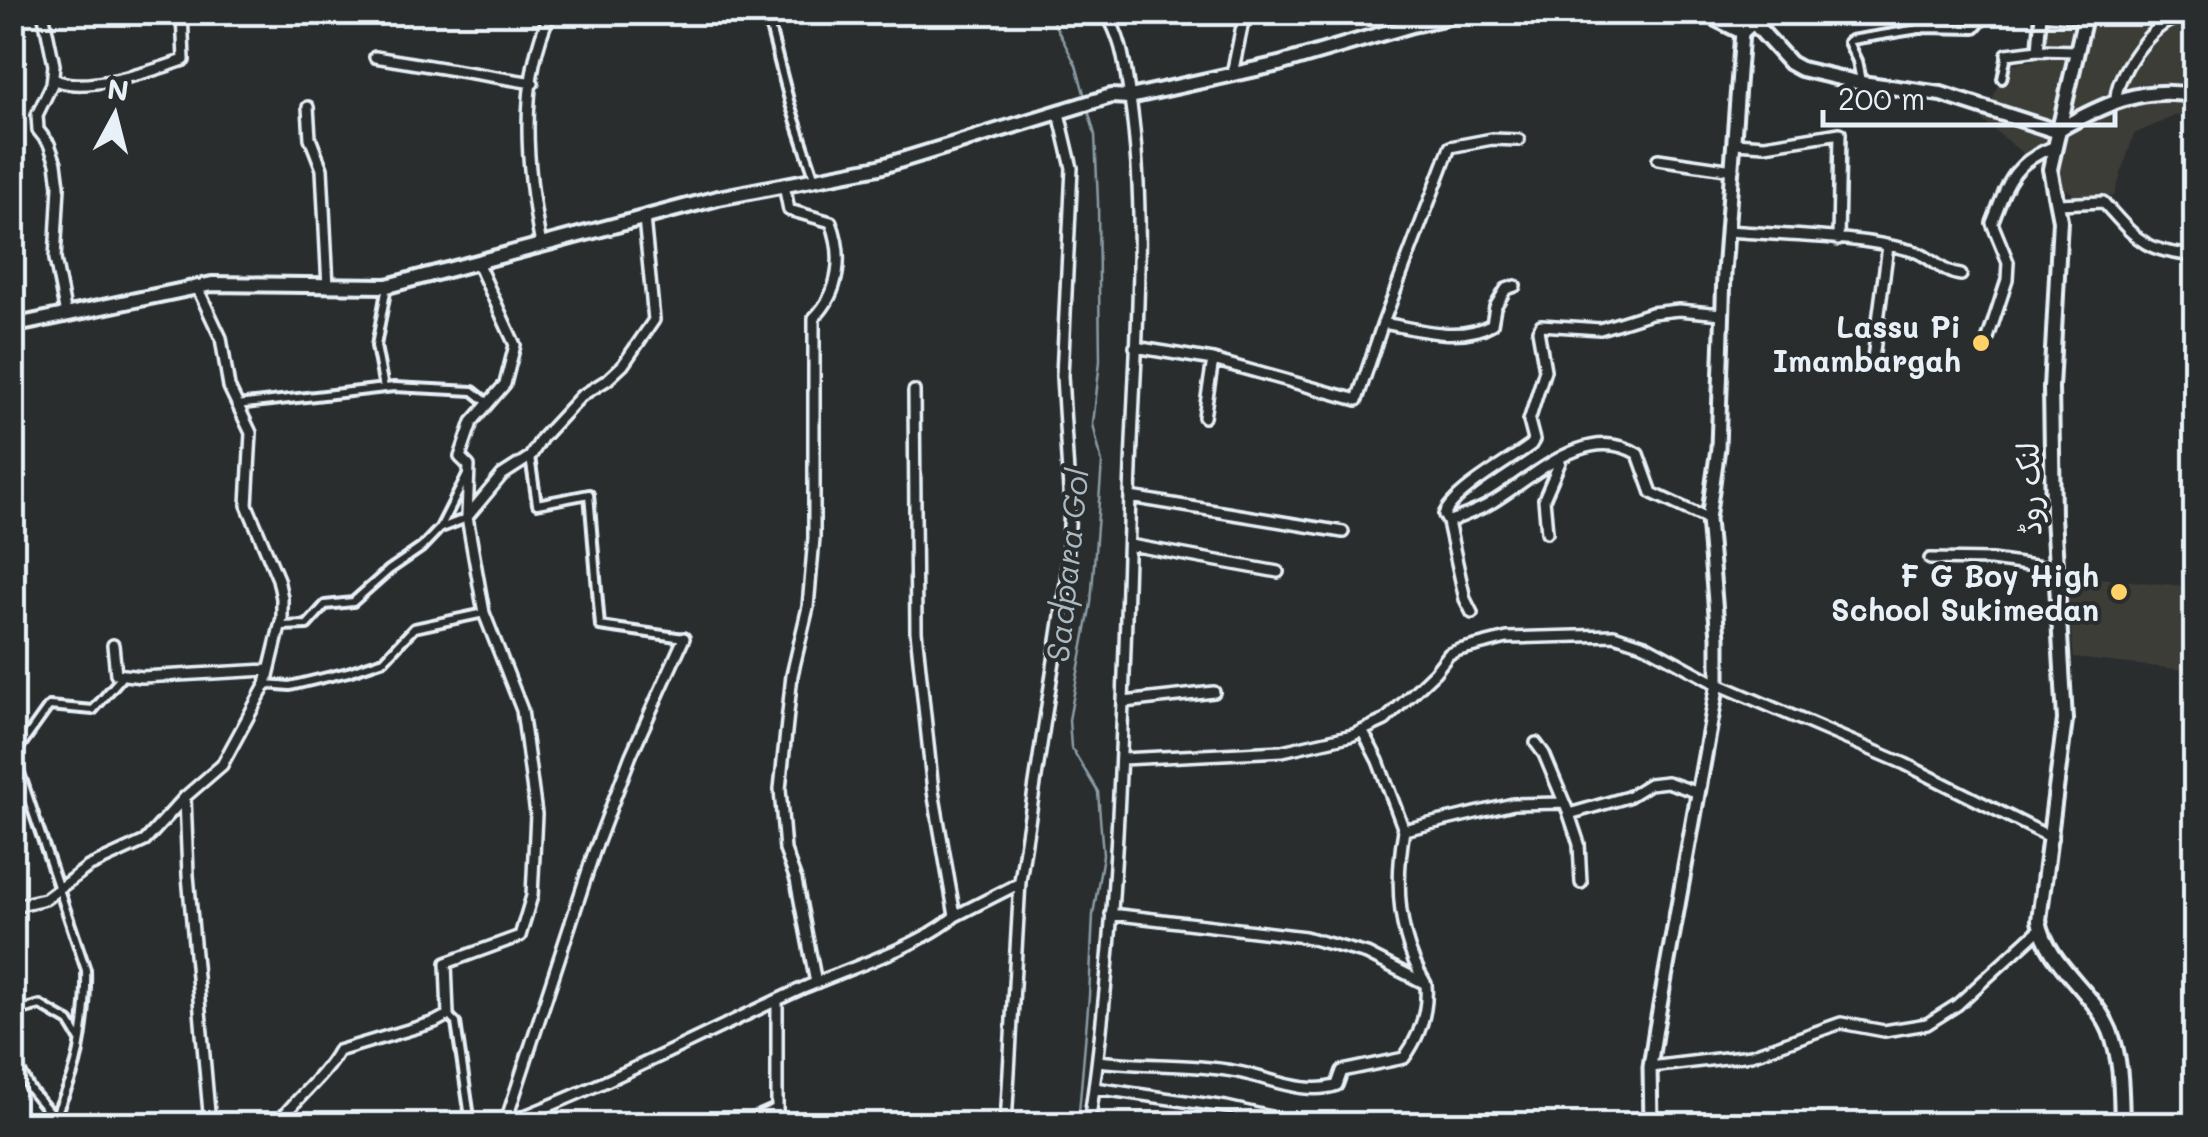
<svg xmlns="http://www.w3.org/2000/svg" width="2208" height="1137" viewBox="0 0 2208 1137" font-family="Mali,'Playpen Sans Arabic',sans-serif">
<style>
.built{fill:#3d3c38}
.lines{fill:none;stroke-linecap:round;stroke-linejoin:round}
.stream{stroke:#8a9da7;stroke-width:2.5}
.pedestrian-casing{stroke:#e8f1f8;stroke-width:14}
.minor-casing{stroke:#e8f1f8;stroke-width:16}
.tertiary-casing{stroke:#e8f1f8;stroke-width:19}
.secondary-casing{stroke:#e8f1f8;stroke-width:20}
.trunk-casing{stroke:#e8f1f8;stroke-width:22}
.pedestrian{stroke:#2a2d2e;stroke-width:6}
.minor{stroke:#2a2d2e;stroke-width:9}
.tertiary{stroke:#2a2d2e;stroke-width:11}
.secondary{stroke:#2a2d2e;stroke-width:12}
.trunk{stroke:#2a2d2e;stroke-width:15}
.poi-dot{fill:#ffd166;stroke:#2a2d2e;stroke-width:4}
.labels{text-anchor:middle;dominant-baseline:central;stroke-width:8;stroke-linejoin:round;paint-order:stroke}
.poi-label{font-size:30px;font-weight:bold;fill:#e8f1f8;stroke:#2a2d2e;text-anchor:end}
.street-label{font-size:30px;fill:#e8f1f8;stroke:#2a2d2e}
.water-label{font-size:32px;font-style:italic;fill:#aab9c2;stroke:#2a2d2e}
</style>
<rect width="100%" height="100%" fill="#2a2d2e"/>
<filter id="ink" filterUnits="userSpaceOnUse"><feTurbulence type="fractalNoise" baseFrequency=".01" numOctaves="2"/><feDisplacementMap in="SourceGraphic" scale="20" xChannelSelector="R" yChannelSelector="G"/><feConvolveMatrix kernelMatrix="1 2 1 2 8 2 1 2 1" color-interpolation-filters="sRGB"/></filter>
<g filter="url(#ink)">
<path class="built" d="M2022,13h173v106l-18,-4 -43,19 -20,62 -40,-1 -129,-105 47,12 12,-37 31,-5 1,-39z
M2066,575l129,12v84l-121,-13z"/>
<g class="lines">
<path class="stream" d="M1048,12l28,53 9,32
M1078,1124l11,-128 4,-81 10,-60 -5,-63 -27,-45 -2,-27 22,-117 11,-140 -9,-39 7,-63 -2,-159 -3,-67 -7,-25"/>
<defs>
<path id="pedestrian" d="M766,12l24,92 25,75
M1919,12l3,17
M1983,12l3,4 23,-4
M2002,79l5,-25
M1861,81l-4,-20 -9,-19 3,-2 74,-12 50,1 11,-13
M384,388l-8,-42 11,-60
M237,405l157,-18 79,4 15,12
M530,457l7,47 52,-10 11,132 84,12
M441,528l26,-10
M281,626l26,-1 18,-20 28,-3 36,-32 32,-22 19,-20 28,-55
M266,684l24,2 58,-14 36,-12 30,-32 70,-15
M12,966l5,22 -5,44
M448,1015l8,8 15,101
M16,1016l9,-7 15,-4 29,17 11,18
M12,1055l18,34 25,30 -1,5
M55,1119c4,-16 13,-29 18,-45 9,-26 14,-76 13,-104l-72,-215 35,-49 44,4 27,-31
M739,1124l39,-17"/>
<path id="minor" d="M43,12l11,53 -2,19 -15,31 1,15 11,14 7,19 3,23 -4,73 11,56
M1753,22l16,-10
M2076,51l-38,-1 3,-36 44,4
M2007,54l31,-4
M375,57l158,26
M1232,74l13,-62
M53,78c25,18 103,-8 131,-18l-2,-48
M2116,99c0,-24 33,-71 56,-79 10,-4 14,0 23,-8
M308,107l2,31 12,31 6,118
M1735,143l30,2 75,-12 -2,107
M1658,159l75,11
M784,185l5,25 42,12c13,34 9,70 -17,96v220l-6,69 -16,68 -12,114 5,61 11,30 20,103
M2058,204l45,-2c34,37 39,49 93,54
M1728,231c60,5 126,4 185,20 18,5 28,22 48,24
M541,245c-14,-73 -24,-163 10,-233
M1383,323c34,6 77,20 109,1l3,-17 11,-18 9,-3
M1988,338l19,-58 1,-18 -16,-39c15,-38 20,-60 61,-76
M1135,347l78,13 -9,57
M1213,360l144,40 26,-77 67,-176 42,-8 27,1
M1872,366l16,-120
M1130,497l213,35
M467,517l2,-51 -9,-9 12,-35 33,-38 10,-39 -38,-83
M1708,519l-56,-26 -14,-39c-52,-32 -104,24 -147,49 -13,8 -29,13 -43,19l-4,-7c9,-23 66,-54 87,-70l3,-5 -5,-19 16,-51 -7,-40 3,-5 59,4 51,-16 28,-3 43,4
M1448,522l17,77 7,14
M1547,532l-3,-33 16,-37
M1130,545l148,27
M1930,559l61,1 66,9
M113,645l3,29 26,3 127,-7
M1124,702l90,-10
M1363,732l15,29 26,69 109,-26 49,-1
M1536,743l8,11 25,60 59,-17 21,-13 18,-2 29,10
M1122,759l160,-8 71,-16 32,-15 50,-48 14,-18 10,-4 48,-12 107,-3 31,10 68,37 192,82 147,74
M185,797l3,78 22,249
M1569,814l10,30 2,39
M1404,830c-9,52 -7,106 21,152
M12,910l11,-6 22,-5 43,-32 57,-26 40,-44 37,-32 44,-81 16,-66v-20l-4,-19 -31,-74 4,-72 -22,-46 -8,-49 -24,-51
M955,916l65,-33
M777,1001v123
M1099,1061c46,6 94,2 139,11 31,6 68,24 99,13l5,-14 62,-13c16,-22 24,-47 22,-74l-59,-30 -62,-17 -194,-23
M1650,1067l101,-12 90,-32 43,8 43,-7 30,-19 84,-77
M1095,1088l131,19 76,17
M277,1124c19,-26 46,-46 61,-73l97,-29 13,-7 -2,-52 74,-27 12,-40 4,-82 -14,-104 -38,-97 -17,-96 35,-42 28,-18 12,-19 39,-42 26,-16 16,-15 31,-45 -10,-102
M504,1124c103,-39 199,-90 299,-136 42,-18 120,-43 152,-72l-22,-125 -17,-160 -2,-240
M505,1124l89,-272 37,-97 53,-117
M1006,1124l14,-243 46,-298 4,-76 -8,-131 10,-208 -13,-55
M1089,1124c32,-217 34,-437 42,-656 4,-122 17,-248 -1,-370 -5,-30 -7,-59 -25,-86"/>
<path id="tertiary" d="M1651,1124l-1,-57 6,-39 62,-345v-46l-10,-118 10,-71 6,-175 18,-241"/>
<path id="secondary" d="M1702,12l40,20 11,-10 37,41 11,6 60,14 80,11 115,37c44,-25 87,-47 140,-35
M2086,12l-36,157 10,51 -9,168 2,128 12,204 -26,200c8,45 54,70 71,111 12,30 11,62 12,93
M12,326l200,-42 175,2 331,-88 161,-31 232,-71 19,1 149,-33 133,-39 59,-13"/>
<path id="trunk" d="M2181,12l15,13"/>
</defs>
<use href="#pedestrian" class="pedestrian-casing"/>
<use href="#minor" class="minor-casing"/>
<use href="#tertiary" class="tertiary-casing"/>
<use href="#secondary" class="secondary-casing"/>
<use href="#trunk" class="trunk-casing"/>
<use href="#pedestrian" class="pedestrian"/>
<use href="#minor" class="minor"/>
<use href="#tertiary" class="tertiary"/>
<use href="#secondary" class="secondary"/>
<use href="#trunk" class="trunk"/>
</g>
</g>
<g class="poi-dot">
<circle cx="1981" cy="343" r="10"/>
<circle cx="2119" cy="592" r="10"/>
</g>
<g class="labels">
<g class="poi-label">
<text x="1961" y="326">Lassu Pi<tspan x="1961" dy="34">Imambargah</tspan></text>
<text x="2099" y="575">F G Boy High<tspan x="2099" dy="34">School Sukimedan</tspan></text>
</g>
<g class="street-label">
<text transform="translate(2028 489) rotate(-92)">لنک روڈ</text>
</g>
<g class="water-label">
<text transform="translate(1066 565) rotate(-84)">Sadpara Gol</text>
</g>
</g>
<rect width="2208" height="1137" fill="none" stroke="#2a2d2e" stroke-width="50"/>
<rect x="25" y="25" width="2158" height="1087" fill="none" stroke="#e8f1f8" stroke-width="4" filter="url(#ink)"/>
<g transform="translate(115 115) rotate(7)" stroke="#2a2d2e" stroke-width="8" paint-order="stroke">
<path d="M0-8L18 38L0 25L-18 38Z" fill="#e8f1f8"/>
<text y="-15" font-size="28" font-weight="bold" text-anchor="middle" fill="#e8f1f8">N</text>
</g>
<path d="M1823 110v15h292v-15" fill="none" stroke="#e8f1f8" stroke-width="5"/>
<text x="1838" y="110" font-size="30" fill="#e8f1f8" stroke="#2a2d2e" stroke-width="8" paint-order="stroke">200 m</text>
</svg>
